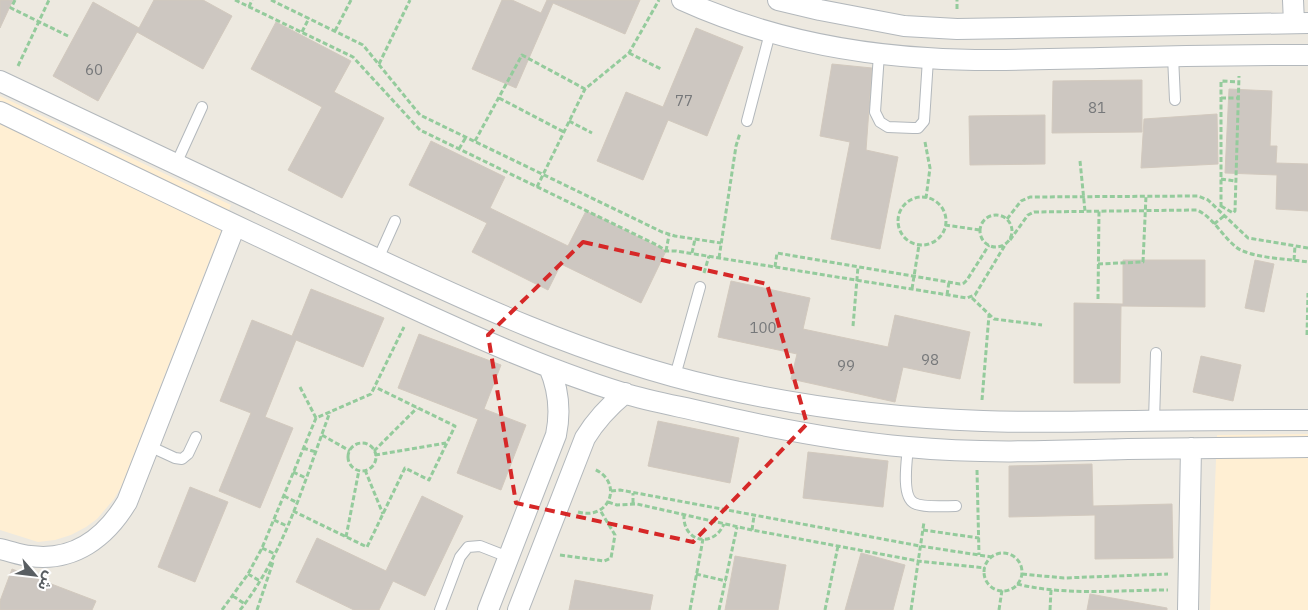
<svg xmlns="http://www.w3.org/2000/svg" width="1308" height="610" viewBox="0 0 1308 610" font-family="'IBM Plex Sans','Noto Sans Arabic',sans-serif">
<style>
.commercial{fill:#ffefd3}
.building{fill:#cdc7c1;stroke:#d2c9be}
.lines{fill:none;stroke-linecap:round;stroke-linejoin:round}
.service-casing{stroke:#b3b8bc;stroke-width:12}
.minor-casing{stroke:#b3b8bc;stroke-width:22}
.path{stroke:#94cb9c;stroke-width:3;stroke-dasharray:5 2.5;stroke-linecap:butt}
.service{stroke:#fff;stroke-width:10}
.minor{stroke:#fff;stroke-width:20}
.marked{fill:none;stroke:#d62828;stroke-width:4;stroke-dasharray:10 6;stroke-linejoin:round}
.labels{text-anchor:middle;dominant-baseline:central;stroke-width:5;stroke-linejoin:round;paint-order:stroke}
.number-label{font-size:15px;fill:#76787a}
</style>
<rect width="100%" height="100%" fill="#ede9e0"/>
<path class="commercial" d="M0,96l231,109 -110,282 -7,12 -17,20 -11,8 -15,8 -16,5 -17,2 -38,-12z
M1308,434v176h-98l7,-175z"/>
<path class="building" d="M0,0h13l-13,28z
M154,0h49l29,16 -29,53 -66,-37 -39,69 -45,-25 40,-74 46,26z
M502,0h10l29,13 6,-13h93l-15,34 -72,-31 -37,85 -44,-19z
M276,22l75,39 -17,31 50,26 -42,80 -54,-28 34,-63 -71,-38z
M696,28l47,19 -36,89 -39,-16 -25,60 -46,-19 29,-69 37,15z
M832,64l40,4 -6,82 32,7 -18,92 -49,-10 19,-97 -30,-6z
M1142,80v52l-90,1 1,-52z
M1229,89l43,2 -2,55h7l-1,17 32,1v47l-32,-2 1,-34 -52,-2z
M1217,114l1,50 -77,4 3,-49z
M1045,115v49l-75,1 -1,-49z
M431,141l74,36 -15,31 78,38 18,-35 80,40 -25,52 -80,-39 -13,26 -76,-38 15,-29 -78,-38z
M1123,260h82v47l-84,-1 -1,77h-46v-80l49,1z
M1255,260l19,4 -10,48 -19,-4z
M731,281l79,17 -7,31 85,18 7,-32 75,17 -10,47 -57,-12 -8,35 -104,-23 6,-25 -79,-17z
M311,289l73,29 -21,49 -67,-27 -31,77 28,11 -33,80 -41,-17 32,-78 -31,-12 32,-81 40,16z
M419,334l82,31 -17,44 42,16 -25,65 -44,-17 21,-54 -80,-31z
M1201,356l40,9 -8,36 -40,-9z
M658,421l81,17 -9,45 -82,-17z
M808,452l80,9 -5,46 -80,-9z
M1092,464l1,42 79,-2 1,54 -78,1v-44l-86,2v-51z
M190,487l38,15 -33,80 -37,-15z
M422,496l41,20 -38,80 -32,-15 -14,29h-25l-58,-28 21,-44 69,33z
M861,553l44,12 -12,45h-48z
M735,556l51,9 -8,45h-53z
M12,569l84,32 -4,9h-92v-9z
M575,580l78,15 -3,15h-81z
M1090,594l77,14v2h-80z"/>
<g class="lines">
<defs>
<path id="service" d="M879,54l-4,58 5,10 8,5 25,1h5l6,-7 4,-62
M1173,56l2,44
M747,121l23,-88
M176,164l26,-57
M378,259l17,-38
M675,376l25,-89
M1154,421l2,-68
M149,446l26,12 7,1 6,-5 8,-17
M908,447c-1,13 -7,49 6,56 9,5 31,3 42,3
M440,610l20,-53 8,-10 12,-1 28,11"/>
<path id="minor" d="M682,0c77,35 161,53 245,58 58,4 116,1 173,0 70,-2 139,-3 208,-3
M778,0l42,10 84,16 53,3 351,-6
M1293,0l1,23
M0,81c112,53 225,106 337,159 123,58 246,117 379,147 88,20 178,31 267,34 51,2 102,0 152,0 58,-1 115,-1 173,-1
M0,112c126,61 253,123 380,181 80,37 159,74 243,100 26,8 54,13 80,19 68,16 136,29 205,35 73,7 147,4 220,2 60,-1 120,-1 180,-2
M0,549c10,2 20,6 30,7 44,6 76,-19 97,-54l108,-276
M488,610l68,-175c5,-24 3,-45 -7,-68
M518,610l67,-172c11,-18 23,-31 40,-45
M1188,610l3,-162"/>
</defs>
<use href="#service" class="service-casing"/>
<use href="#minor" class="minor-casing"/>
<path class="path" d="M15,0l-4,8 57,28
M235,0l118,57 67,73 237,115 9,6h10l291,47 8,-3 30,-50
M271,0l92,45 57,70 242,117 13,4 46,7
M249,7l3,-7
M957,9v-9
M335,31l16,-31
M302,32l7,-14
M629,53l32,16
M379,64l31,-64
M18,66l31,-66
M499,98l65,34
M1221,98h17
M569,121l23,12
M475,141l47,-86 63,34
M925,142l5,26 -4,30
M459,149l7,-12
M1080,161l5,50
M1221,179l15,2
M537,187l48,-98 44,-36 30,-53
M898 221a24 24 0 1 1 48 0a24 24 0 1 1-48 0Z
M1221,206l12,7 2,-2 4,-135
M1221,207v-126l18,1
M980 231a16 16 0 1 1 32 0a16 16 0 1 1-32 0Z
M1007,219l14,-18 9,-4 168,-1 10,4 40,38 60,10
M1214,224l10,-8
M945,225l35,5
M1010,240l18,-25 6,-3 163,-2c16,7 25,26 39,37 13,11 54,12 72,15
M666,251l3,-16
M692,253l3,-14
M719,258l17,-112 4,-13
M1294,260l1,-14
M1098,264l45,-2 3,-66
M775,267l2,-14 183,31 4,-1 3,-3 22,-35
M704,273l5,-17
M912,289l7,-44
M947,295l2,-13
M972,298l22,21 48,6
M1098,299l1,-88
M853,326l5,-59
M1307,335l1,-42
M300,387l16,31
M982,400l7,-85
M322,435l28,16
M348 457a14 14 0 1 1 28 0a14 14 0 1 1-28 0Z
M303,448l13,4
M374,451l43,-43
M375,455l71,-12
M365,470l18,44
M977,470l2,85
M293,472l13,6
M611,491l9,-1 300,56 72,11
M284,496l12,6
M608,502l9,3 20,-1 115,26 166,31 67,7
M633,503v-10
M293,511l74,36 38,-79 24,12 26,-54 -80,-39
M578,512c32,9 46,-30 16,-43
M684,514c-2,28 29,35 40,10
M274,520l13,6
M752,530l2,-14
M923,530l56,8
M346,537l13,-67
M262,548l13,6
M984 572a19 19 0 1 1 38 0a19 19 0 1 1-38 0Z
M560,555l44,6 7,-3 4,-23 -15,-25
M248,574l12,7
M696,574l30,7
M1022,574l42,4 104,-4
M1017,584c49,12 101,6 151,6
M233,596l12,8
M222,610l26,-36 14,-26 54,-130 55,-24 33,-67
M240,610c45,-57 65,-131 90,-198
M257,610l16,-48
M690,610l13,-71
M719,610l18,-83
M825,610l13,-64
M911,610l13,-88
M999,610l3,-20
M1050,610l1,-20"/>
<use href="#service" class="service"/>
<use href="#minor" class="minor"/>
</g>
<path class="marked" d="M583,242l184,42 40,140 -114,118 -177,-39 -28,-168z"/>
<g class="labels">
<g class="number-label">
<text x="94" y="69">60</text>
<text x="684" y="100">77</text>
<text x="1097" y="107">81</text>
<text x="763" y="327">100</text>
<text x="930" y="359">98</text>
<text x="846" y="365">99</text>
</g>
</g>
<g transform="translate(35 575) rotate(118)" stroke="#ffffff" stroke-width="4" paint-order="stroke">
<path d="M0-4L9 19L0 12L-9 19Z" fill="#595e62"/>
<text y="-8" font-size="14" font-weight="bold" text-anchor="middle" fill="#595e62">ش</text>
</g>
</svg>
